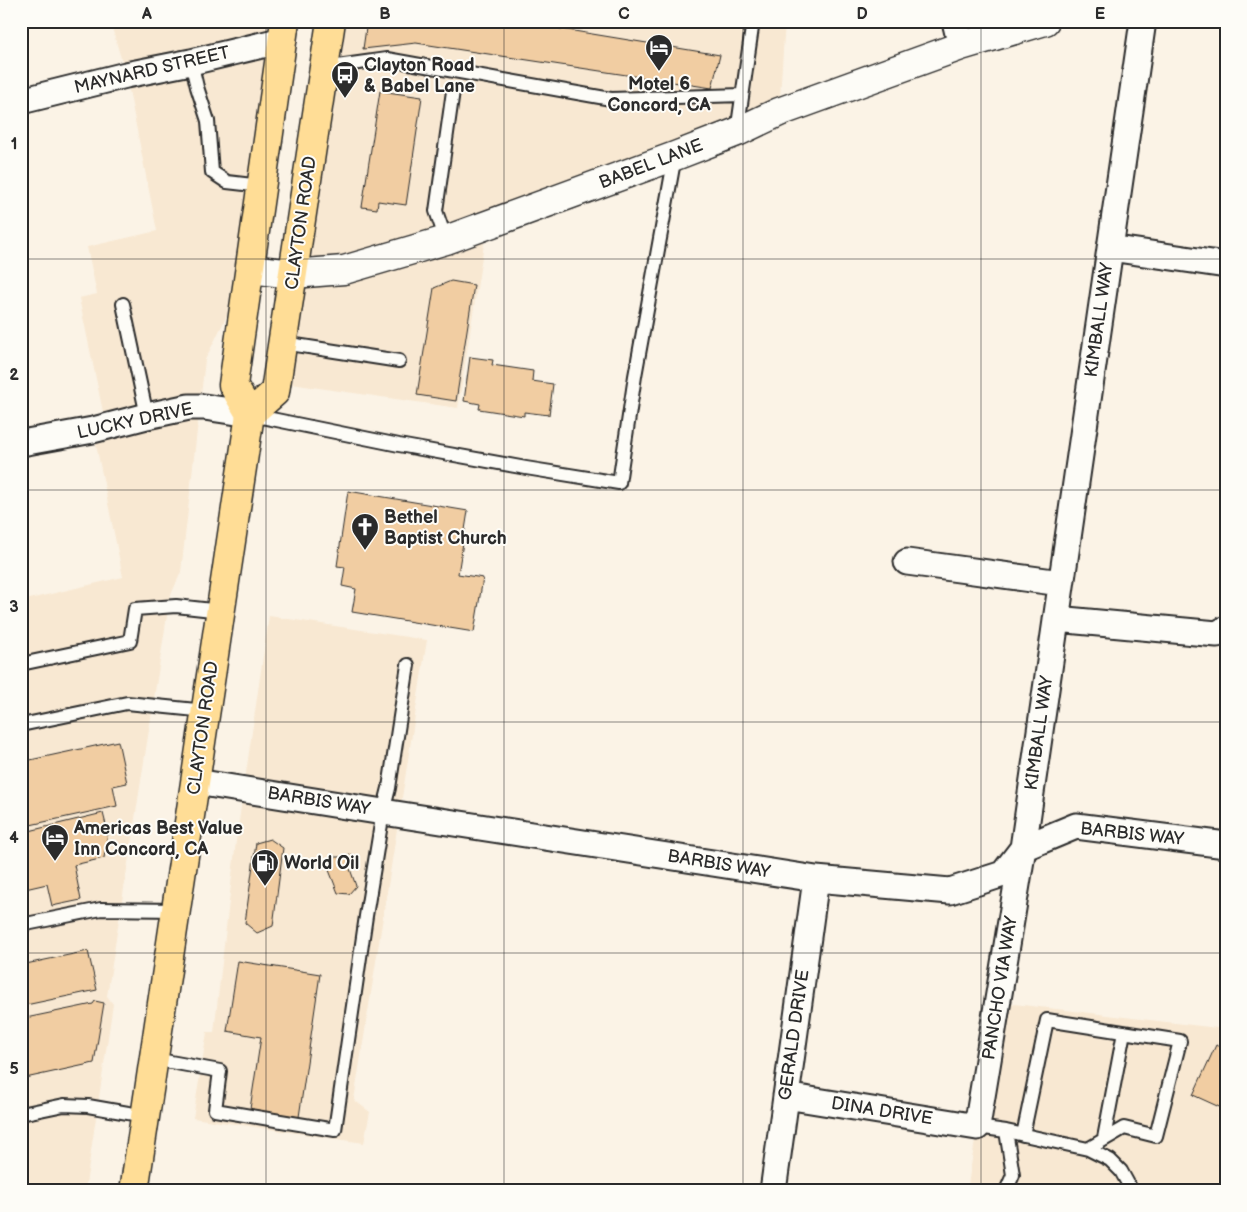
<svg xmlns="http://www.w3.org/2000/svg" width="1247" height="1212" viewBox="0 0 1247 1212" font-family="'Balsamiq Sans',sans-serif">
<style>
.built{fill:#f8e8d2}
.building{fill:#f1cda2;stroke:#2b2b2b}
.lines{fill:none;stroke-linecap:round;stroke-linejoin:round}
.lane-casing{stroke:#2b2b2b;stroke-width:16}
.street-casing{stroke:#2b2b2b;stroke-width:29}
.secondary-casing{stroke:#2b2b2b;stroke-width:31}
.primary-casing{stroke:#2b2b2b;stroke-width:31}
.lane{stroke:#fdfcf7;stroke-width:12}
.street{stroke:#fdfcf7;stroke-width:25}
.secondary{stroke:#fdfcf7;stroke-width:28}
.primary{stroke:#ffdd96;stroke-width:28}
.grid{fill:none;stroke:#2b2b2b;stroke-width:1;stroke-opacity:0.55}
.labels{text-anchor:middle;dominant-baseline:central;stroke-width:4;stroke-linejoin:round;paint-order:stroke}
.poi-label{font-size:18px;font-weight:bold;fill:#2b2b2b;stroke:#fdfcf7;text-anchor:start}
.street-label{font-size:18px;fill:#2b2b2b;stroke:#fdfcf7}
.neatline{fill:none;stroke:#2b2b2b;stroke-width:2}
.grid-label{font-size:16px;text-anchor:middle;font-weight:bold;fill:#2b2b2b}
</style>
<rect width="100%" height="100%" fill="#fbf3e6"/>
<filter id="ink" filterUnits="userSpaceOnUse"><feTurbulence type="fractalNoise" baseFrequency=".02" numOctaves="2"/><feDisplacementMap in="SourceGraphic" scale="10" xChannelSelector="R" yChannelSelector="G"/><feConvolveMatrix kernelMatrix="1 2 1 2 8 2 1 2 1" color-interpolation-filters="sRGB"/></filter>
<g filter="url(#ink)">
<path class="built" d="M110,21h175l-35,248 -45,91 -24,212 -11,25 -63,399 6,8 -28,187h-64v-590l102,-24 -30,-147 13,-4 -27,-128 18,-4 -10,-47 70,-16 -31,-156z
M331,21h454l-6,91 -292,113 -29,183 -181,-26z
M269,616l158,24 -73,460 16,12 -6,31 -171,-25 14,-86h7l22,-191z
M997,1002l229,27v162h-259z"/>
<path class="building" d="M367,21h146l207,34 -8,33 -296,-45 -53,6z
M380,91l42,6 -16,108 -28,-4 -1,8 -15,-2z
M451,281l23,4 -18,116 -39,-6 17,-107z
M470,357l23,3 -1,5 41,6 -1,10 21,3 -4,31 -25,-3v4l-45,-7 1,-5 -16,-3z
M348,491l120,20 -10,63 25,4 -9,54 -122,-20 4,-23 -14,-3 3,-19 -8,-1z
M118,741l9,42 -14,3 4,20 -96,21v-65z
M103,813l5,20 -4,25 -30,7 7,35 -29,6 -5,-22 -26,6v-57z
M270,839l13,9 -10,78 -16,7 -12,-10 11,-80z
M352,854l4,8 -7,4 7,20 -7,8 -11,-1 -11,-28 6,-8h12z
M88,951l9,39 -76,16v-41z
M238,961l82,13 -21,143 -49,-8 11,-72 -34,-6z
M95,1001l9,2 -10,60 -73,16v-60l72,-15z
M1216,1045l10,4v61l-33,-15z"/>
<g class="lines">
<defs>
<path id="lane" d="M191,62l6,25 11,34 4,51 15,10 35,4
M323,68l64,-9 224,40 131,-4
M737,132l16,-111
M446,240l-10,-29 17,-120
M123,304l24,112
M283,343l116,18
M252,415l147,30 127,23 93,15 16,-107 40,-220
M21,664l109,-23 5,-32 41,-3 45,5
M21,725l106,-22 79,8
M21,925l80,-16 75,1
M154,1059l66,12 -5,39 120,20 31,-214 17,-104 6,-24 19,-123
M21,1114l43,-9 24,1 57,10
M977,1127l29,4 82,18 22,11 11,11 11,20
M1006,1131l7,44 -7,16
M1023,1135l24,-115 133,21 -24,95 -32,-8 -36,21
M1104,1138l20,-106"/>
<path id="street" d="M955,21l6,25
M21,101l105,-26 65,-13 92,-22
M1110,248l116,17
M21,442h6l66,-12 54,-14 42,-9h15l46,7
M907,562l154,21
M1056,619l161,15 9,-5
M196,782l187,30 433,67 134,12 53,-17 20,-26 53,-22 150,19
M786,1096l191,31 46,-279 120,-827
M773,1191l43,-312"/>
<path id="secondary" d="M250,269l43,5 51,-4 102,-30 229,-84 62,-24 42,-20 182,-66 84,-25"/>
<path id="primary" d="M250,414l25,-22 56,-371
M134,1191l116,-777 -17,-29 52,-364"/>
</defs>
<use href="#lane" class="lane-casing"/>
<use href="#street" class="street-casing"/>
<use href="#secondary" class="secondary-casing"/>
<use href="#primary" class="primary-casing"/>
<use href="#lane" class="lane"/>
<use href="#street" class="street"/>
<use href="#secondary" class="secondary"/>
<use href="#primary" class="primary"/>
</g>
</g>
<path class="grid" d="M266,21v1170M504,21v1170M743,21v1170M981,21v1170M21,259h1205M21,490h1205M21,722h1205M21,953h1205"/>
<defs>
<symbol id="hotel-pin" viewBox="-11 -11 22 30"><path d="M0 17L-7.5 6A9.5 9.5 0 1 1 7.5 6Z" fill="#2b2b2b" stroke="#fdfcf7"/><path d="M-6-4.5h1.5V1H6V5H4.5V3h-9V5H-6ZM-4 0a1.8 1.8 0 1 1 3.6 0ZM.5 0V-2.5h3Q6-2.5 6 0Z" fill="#fff"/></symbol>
<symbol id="bus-pin" viewBox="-11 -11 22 30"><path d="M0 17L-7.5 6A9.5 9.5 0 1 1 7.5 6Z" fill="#2b2b2b" stroke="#fdfcf7"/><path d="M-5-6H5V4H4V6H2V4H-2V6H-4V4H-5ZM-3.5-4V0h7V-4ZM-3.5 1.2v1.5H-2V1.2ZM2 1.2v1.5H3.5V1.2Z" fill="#fff"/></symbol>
<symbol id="church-pin" viewBox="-11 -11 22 30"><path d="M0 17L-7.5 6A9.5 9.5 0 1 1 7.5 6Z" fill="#2b2b2b" stroke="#fdfcf7"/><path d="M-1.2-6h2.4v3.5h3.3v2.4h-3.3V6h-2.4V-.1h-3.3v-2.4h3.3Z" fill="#fff"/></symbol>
<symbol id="fuel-pin" viewBox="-11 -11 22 30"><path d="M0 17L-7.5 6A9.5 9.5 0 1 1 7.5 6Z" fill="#2b2b2b" stroke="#fdfcf7"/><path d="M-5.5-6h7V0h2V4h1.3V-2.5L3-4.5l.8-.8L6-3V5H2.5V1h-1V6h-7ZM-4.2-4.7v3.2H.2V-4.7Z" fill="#fff"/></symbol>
</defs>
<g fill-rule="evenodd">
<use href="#hotel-pin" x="643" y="32" width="32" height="43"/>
<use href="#bus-pin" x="329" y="59" width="32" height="43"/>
<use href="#church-pin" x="349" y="511" width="32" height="43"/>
<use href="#hotel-pin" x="39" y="822" width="32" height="43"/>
<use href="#fuel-pin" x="249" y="847" width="32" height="43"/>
</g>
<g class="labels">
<g class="poi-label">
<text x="364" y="65">Clayton Road<tspan x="364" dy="21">&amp; Babel Lane</tspan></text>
<text x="659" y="84" text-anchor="middle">Motel 6<tspan x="659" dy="21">Concord, CA</tspan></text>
<text x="384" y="517">Bethel<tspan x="384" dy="21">Baptist Church</tspan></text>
<text x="74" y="828">Americas Best Value<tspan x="74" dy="21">Inn Concord, CA</tspan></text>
<text x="284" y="863">World Oil</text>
</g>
<g class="street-label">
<text transform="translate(152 70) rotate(-13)">MAYNARD STREET</text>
<text transform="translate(651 164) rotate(-21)">BABEL LANE</text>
<text transform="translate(301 223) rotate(-82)">CLAYTON ROAD</text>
<text transform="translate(1099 320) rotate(-82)">KIMBALL WAY</text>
<text transform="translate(135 421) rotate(-12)">LUCKY DRIVE</text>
<text transform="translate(203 728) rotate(-82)">CLAYTON ROAD</text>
<text transform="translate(1039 733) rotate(-82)">KIMBALL WAY</text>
<text transform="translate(319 801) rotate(9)">BARBIS WAY</text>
<text transform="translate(1132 834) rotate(6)">BARBIS WAY</text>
<text transform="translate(719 864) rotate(9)">BARBIS WAY</text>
<text transform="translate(1000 988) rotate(-81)">PANCHO VIA WAY</text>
<text transform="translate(794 1035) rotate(-82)">GERALD DRIVE</text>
<text transform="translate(882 1111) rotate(9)">DINA DRIVE</text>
</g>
</g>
<rect width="1247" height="1212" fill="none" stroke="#fdfcf7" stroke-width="55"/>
<rect x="28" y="28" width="1192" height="1156" class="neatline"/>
<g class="grid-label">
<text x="147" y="19">A</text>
<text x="385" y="19">B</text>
<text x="624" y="19">C</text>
<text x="862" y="19">D</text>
<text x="1100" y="19">E</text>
<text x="14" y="149">1</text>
<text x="14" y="380">2</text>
<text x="14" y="612">3</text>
<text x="14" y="843">4</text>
<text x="14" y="1074">5</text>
</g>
</svg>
